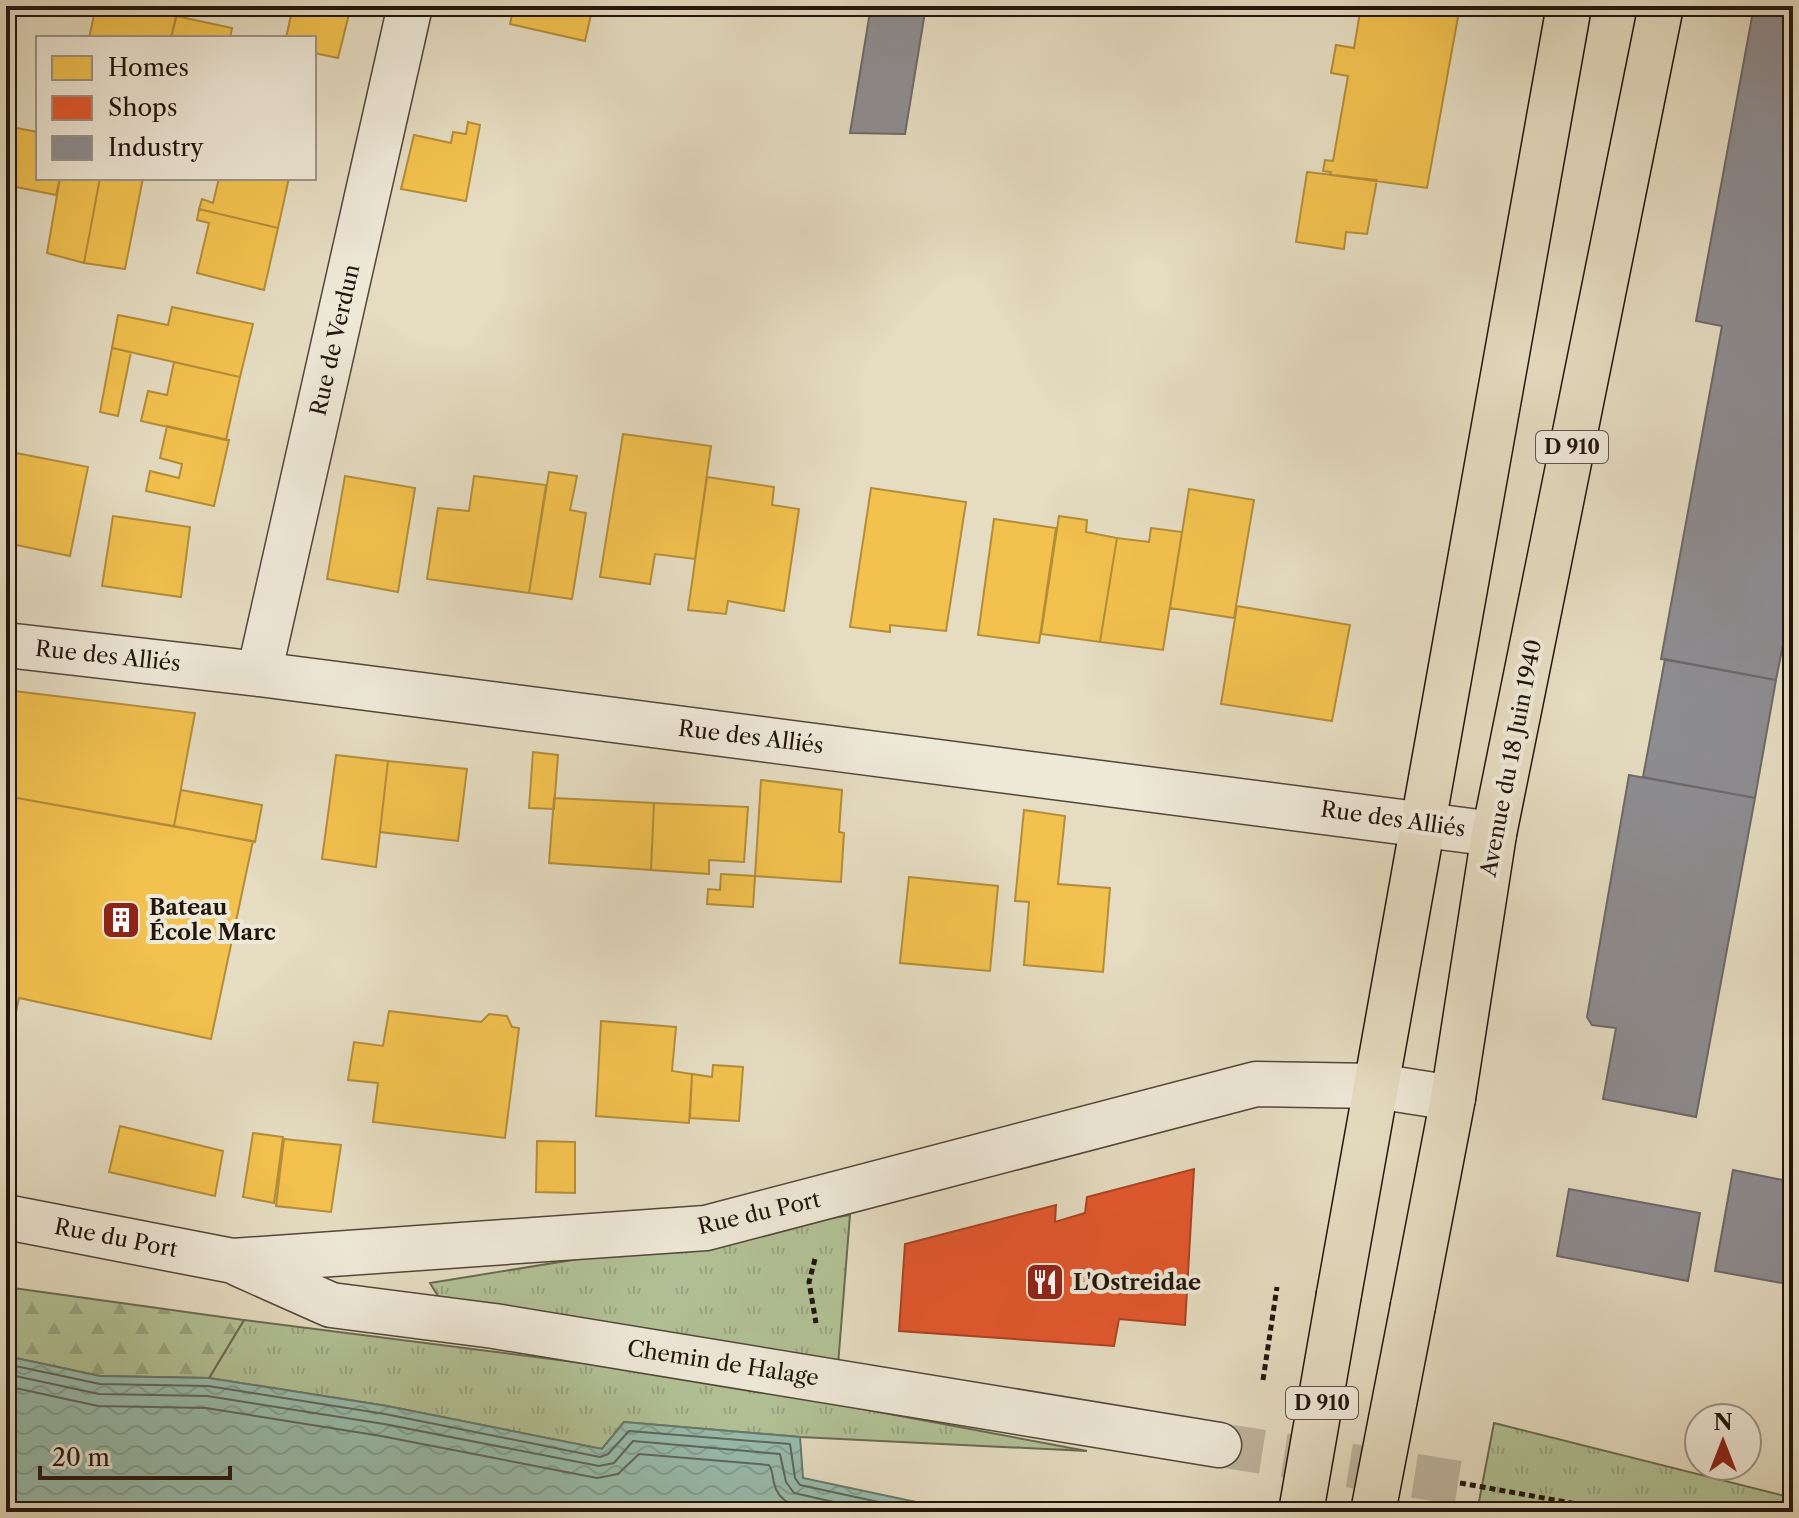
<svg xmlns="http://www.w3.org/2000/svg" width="1799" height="1518" viewBox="0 0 1799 1518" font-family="'Libre Caslon Text',serif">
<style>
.grass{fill:url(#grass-tufts);stroke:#6a6b51;stroke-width:2}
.forest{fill:url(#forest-firs);stroke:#6a6b51;stroke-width:2}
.water{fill:url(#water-waves);stroke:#69796c;stroke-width:2}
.homes{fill:#f2c14e;stroke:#b48d3a;stroke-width:2}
.shops{fill:#e4572e;stroke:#aa4324;stroke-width:2}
.industry{fill:#8d8d92;stroke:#6d696a;stroke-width:2}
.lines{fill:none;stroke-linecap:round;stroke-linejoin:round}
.shore{stroke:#5d685c;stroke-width:2}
.minor-tunnel{stroke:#beb49d;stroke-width:44;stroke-dasharray:44 22;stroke-linecap:butt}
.minor-casing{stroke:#53473a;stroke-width:47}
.primary-casing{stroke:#22150d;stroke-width:47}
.path{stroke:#22150d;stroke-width:5;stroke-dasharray:6 4;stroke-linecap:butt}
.minor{stroke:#eee8d7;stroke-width:44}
.primary{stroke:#e5dcc1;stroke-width:44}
.primary-bridge-casing{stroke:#22150d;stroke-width:47;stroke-linecap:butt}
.primary-bridge{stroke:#e5dcc1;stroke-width:44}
.labels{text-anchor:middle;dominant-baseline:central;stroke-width:8;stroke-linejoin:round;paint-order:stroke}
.shield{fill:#eee8d7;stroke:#5f544a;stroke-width:2}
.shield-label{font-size:20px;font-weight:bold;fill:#22150d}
.street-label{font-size:22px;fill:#22150d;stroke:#eee8d7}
.poi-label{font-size:22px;font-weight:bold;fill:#22150d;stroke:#eee8d7;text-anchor:start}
</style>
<defs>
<pattern id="grass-tufts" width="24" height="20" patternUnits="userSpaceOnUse" patternTransform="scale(2)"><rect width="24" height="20" fill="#b1c195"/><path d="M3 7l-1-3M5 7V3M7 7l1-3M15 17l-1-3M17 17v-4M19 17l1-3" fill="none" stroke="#98a57f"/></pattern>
<pattern id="forest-firs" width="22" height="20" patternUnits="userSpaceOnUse" patternTransform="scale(2)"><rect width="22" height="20" fill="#b1c195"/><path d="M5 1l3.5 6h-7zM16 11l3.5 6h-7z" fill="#98a57f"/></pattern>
<pattern id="water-waves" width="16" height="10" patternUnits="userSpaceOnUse" patternTransform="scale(2)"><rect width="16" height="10" fill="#98bcac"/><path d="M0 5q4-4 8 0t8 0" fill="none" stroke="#83a193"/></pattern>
</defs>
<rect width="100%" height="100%" fill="#e5dcc1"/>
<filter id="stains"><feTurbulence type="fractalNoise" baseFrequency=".0025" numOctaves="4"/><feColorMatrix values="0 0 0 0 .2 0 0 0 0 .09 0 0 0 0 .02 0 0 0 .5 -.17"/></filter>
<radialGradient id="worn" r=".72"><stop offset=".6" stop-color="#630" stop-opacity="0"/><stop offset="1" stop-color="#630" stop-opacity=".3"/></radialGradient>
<path class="grass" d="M850,1215l-12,150 -391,-54 -17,-28z
M244,1320l448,57 395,74 -287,-14 -176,-15 -22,27 -215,-43 -178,-28z
M1494,1423l299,75v14h-316z"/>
<path class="forest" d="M6,1287l238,33 -35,58 -109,-2 -94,-20z"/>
<path class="water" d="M6,1356l94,20 109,2 178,28 215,43 22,-27 176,15 3,41 160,34h-957z"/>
<path class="homes" d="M96,6h83l-8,32h-82z
M293,6h58l-13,52 -24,-5v-15h-28z
M514,6h79l-8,35 -75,-17z
M1361,6h99l-33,182 -97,-13 1,-3 -8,-1 2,-11 8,1 15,-85 -17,-3 5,-28 18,3z
M176,16l56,12 -2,10h-59z
M468,122l12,3 -14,76 -65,-12 13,-54 37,8 2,-11 13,2z
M6,126l32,6v46h22l-4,17 -50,-10z
M1307,172l70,8 -10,54 -21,-2 -2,17 -48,-7z
M60,178h40l-16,85 -37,-10z
M100,178h43l-18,91 -41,-6z
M219,178h70l-11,50 -79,-19 3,-10 11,4z
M199,209l79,19 -14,62 -67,-17 12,-50 -12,-3z
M172,307l81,17 -13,53 -128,-29 6,-33 50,10z
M112,348l19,4 -13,64 -18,-4z
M174,362l66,15 -14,63 -85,-19 7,-30 19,4z
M167,426l62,14 -15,66 -68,-15 4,-20 29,7 3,-14 -22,-6z
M623,434l88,12 -16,113 -40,-5 -5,30 -50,-7z
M11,452l77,15 -18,89 -64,-13v-65z
M549,472l28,4 -7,34 16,3 -14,86 -43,-6z
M345,476l70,12 -17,104 -71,-13z
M474,476l72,9 -17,108 -102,-14 11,-71 31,3z
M707,477l67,10 -2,18 27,4 -15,102 -56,-10 -2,13 -38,-4z
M871,488l95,14 -20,129 -56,-6v7l-40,-5z
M1189,489l65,11 -20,118 -64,-10z
M113,516l77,11 -9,70 -79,-11z
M1059,516l28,4 -1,12 31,6 -17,104 -59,-8z
M994,519l62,9 -17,115 -61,-8z
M1151,528l31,4 -19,118 -63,-8 17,-104 32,4z
M1237,606l113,19 -18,96 -111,-17z
M6,690l189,23 -21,113 -168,-30z
M533,752l25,3 -4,54 -25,-1z
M336,755l52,6 -12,106 -54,-8z
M388,761l79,8 -9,72 -78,-9z
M761,780l81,10 -3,42 5,1 -3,49 -86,-6z
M181,790l81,15 -7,37 -81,-16z
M6,796l247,45 -42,198 -192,-41 -13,60z
M554,798l100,5 -3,67 -102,-7z
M654,803l94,4 -4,55 -35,-2v14l-58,-4z
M1024,810l41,6 -7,68 52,4 -7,84 -79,-7 5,-63 -14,-1z
M721,874l34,2 -2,31 -46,-3 1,-15 12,1z
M909,877l89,9 -8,85 -90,-8z
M389,1011l92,11 8,-8 18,2 5,11 7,1 -14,110 -132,-16 5,-39 -30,-3 6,-38 29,4z
M601,1021l75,6 -4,44 20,3 -3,49 -93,-7z
M713,1065l30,2 -4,54 -49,-3 2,-44 20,3z
M120,1126l103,25 -8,45 -106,-24z
M253,1133l30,4 -9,66 -31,-6z
M284,1139l57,6 -10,67 -55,-6z
M537,1141l38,1v51l-39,-1z"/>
<path class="shops" d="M1194,1169l-9,156 -66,-6 -5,27 -215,-15 6,-87 151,-39 -1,17 30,-9 2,-16z"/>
<path class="industry" d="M871,6h55l-21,128 -55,-1z
M1754,6h39v588l-17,86 -115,-21 61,-333 -26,-5z
M1665,659l111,21 -21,118 -112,-21z
M1629,775l126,23 -59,319 -93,-18 13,-71 -24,-3 -5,-8z
M1733,1170l60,12v103l-78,-14z
M1569,1189l131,24 -12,68 -131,-25z"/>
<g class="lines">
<path class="shore" d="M6,1364l94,20 108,2 177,28 215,43 8,-3 21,-23 161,13 5,34 5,7 125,27
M6,1374l93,20 108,2 177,28 215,42 15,-3 19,-22 147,13 6,28 8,11 84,19
M6,1386l92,20 108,2 175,28 216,42 21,-4 21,-20 130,11c4,6 3,10 5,18 5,23 28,25 47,29"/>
<path class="minor-tunnel" d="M1219,1445l241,38"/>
<defs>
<path id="minor" d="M6,645l253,29 1235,160
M259,674l151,-668
M6,1217l227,44 473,-33 550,-144 120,2 77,12
M239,1264l92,41 163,21 725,119"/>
<path id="primary" d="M1339,1294l230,-1288
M1413,1306l40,-208 41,-264 167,-828"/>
</defs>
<use href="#minor" class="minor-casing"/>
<use href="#primary" class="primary-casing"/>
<path class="path" d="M815,1259l-6,23 7,41
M1263,1380l14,-93
M1460,1483l162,29"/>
<use href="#minor" class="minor"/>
<use href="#primary" class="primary"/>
<defs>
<path id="primary-bridge" d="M1301,1512l38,-218
M1373,1512l40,-206"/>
</defs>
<use href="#primary-bridge" class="primary-bridge-casing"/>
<use href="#primary-bridge" class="primary-bridge"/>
</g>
<defs>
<symbol id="building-square" viewBox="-11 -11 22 22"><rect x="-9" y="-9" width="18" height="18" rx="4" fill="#8f2418" stroke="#eee8d7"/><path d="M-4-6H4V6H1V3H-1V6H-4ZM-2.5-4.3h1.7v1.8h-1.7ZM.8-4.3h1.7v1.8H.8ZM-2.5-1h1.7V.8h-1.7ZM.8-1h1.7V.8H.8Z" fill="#fff"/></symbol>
<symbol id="restaurant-square" viewBox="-11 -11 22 22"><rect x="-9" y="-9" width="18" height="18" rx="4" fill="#8f2418" stroke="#eee8d7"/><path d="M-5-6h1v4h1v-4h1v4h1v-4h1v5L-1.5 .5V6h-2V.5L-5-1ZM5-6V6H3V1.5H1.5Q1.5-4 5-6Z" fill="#fff"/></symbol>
</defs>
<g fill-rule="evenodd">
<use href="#building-square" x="99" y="898" width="44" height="44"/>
<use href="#restaurant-square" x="1023" y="1260" width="44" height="44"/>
</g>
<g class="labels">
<g class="shield">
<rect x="1536" y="431" width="72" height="32" rx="6"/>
<rect x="1286" y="1387" width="72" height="32" rx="6"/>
</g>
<g class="shield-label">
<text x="1572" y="447">D 910</text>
<text x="1322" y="1403">D 910</text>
</g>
<g class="street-label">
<text transform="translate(335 340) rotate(-77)">Rue de Verdun</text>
<text transform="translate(108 656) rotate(6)">Rue des Alliés</text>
<text transform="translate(751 737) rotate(7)">Rue des Alliés</text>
<text transform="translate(1511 758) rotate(-79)">Avenue du 18 Juin 1940</text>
<text transform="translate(1393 819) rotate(8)">Rue des Alliés</text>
<text transform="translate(759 1213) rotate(-13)">Rue du Port</text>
<text transform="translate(116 1238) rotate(11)">Rue du Port</text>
<text transform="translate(723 1363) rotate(9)">Chemin de Halage</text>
</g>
<g class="poi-label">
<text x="149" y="907">Bateau<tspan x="149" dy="25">École Marc</tspan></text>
<text x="1073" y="1282">L'Ostreidae</text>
</g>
</g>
<rect width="1799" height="1518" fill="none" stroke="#e5dcc1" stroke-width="32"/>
<rect x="8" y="8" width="1783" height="1502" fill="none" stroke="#22150d" stroke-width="4"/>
<rect x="16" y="16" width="1767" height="1486" fill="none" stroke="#22150d" stroke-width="2"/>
<rect x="36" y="36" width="280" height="144" fill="#eee8d7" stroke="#9c9486" stroke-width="2"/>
<rect x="52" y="56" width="40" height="24" fill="#f2c14e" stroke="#9c9486" stroke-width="2"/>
<text x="108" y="76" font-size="24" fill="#22150d">Homes</text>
<rect x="52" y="96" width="40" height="24" fill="#e4572e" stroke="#9c9486" stroke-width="2"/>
<text x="108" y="116" font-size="24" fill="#22150d">Shops</text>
<rect x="52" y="136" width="40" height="24" fill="#8d8d92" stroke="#9c9486" stroke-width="2"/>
<text x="108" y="156" font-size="24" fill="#22150d">Industry</text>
<g transform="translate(1723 1442)"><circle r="38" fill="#eee8d7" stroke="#9c9486" stroke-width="2"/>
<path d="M0-6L14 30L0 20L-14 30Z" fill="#8f2418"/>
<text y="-12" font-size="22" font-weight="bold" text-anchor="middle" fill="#22150d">N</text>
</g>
<path d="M40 1466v12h190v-12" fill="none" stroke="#22150d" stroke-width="4"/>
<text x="52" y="1466" font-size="24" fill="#22150d" stroke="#eee8d7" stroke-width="6" paint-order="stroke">20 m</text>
<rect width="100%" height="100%" filter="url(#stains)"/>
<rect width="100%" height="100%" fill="url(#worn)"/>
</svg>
